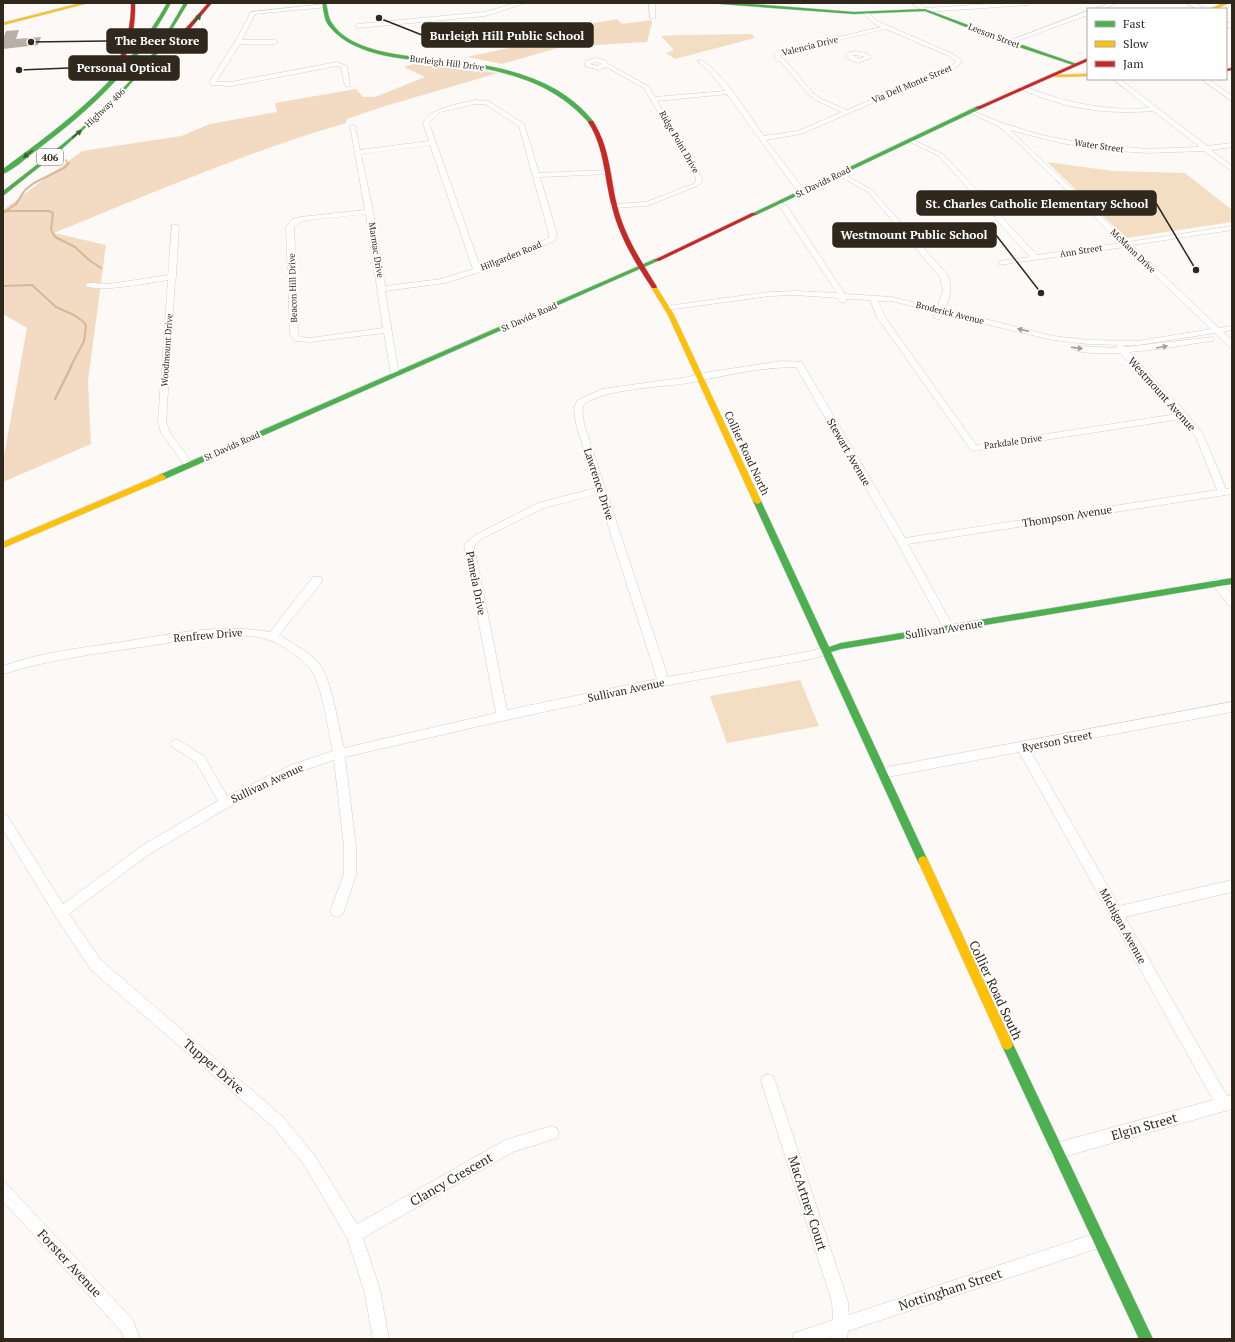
<svg xmlns="http://www.w3.org/2000/svg" width="1235" height="1342" viewBox="0 0 1235 1342" font-family="'PT Serif',serif">
<style>
.green{fill:#f3dec3}
.forest{fill:#f2dbc2}
.lines{fill:none;stroke-linecap:round;stroke-linejoin:round}
.stream-far2{stroke:#d3b999;stroke-width:1.5}
.stream-far1{stroke:#d3b999;stroke-width:2}
.stream{stroke:#d3b999;stroke-width:2.5}
.building{fill:#b8b0a6}
.street-casing{stroke:#d4cfc8;stroke-width:1}
.fast-casing{stroke:#d4cfc8;stroke-width:1}
.slow-casing{stroke:#d4cfc8;stroke-width:1}
.jam-casing{stroke:#d4cfc8;stroke-width:1}
.street{fill:#fffefe;fill-rule:evenodd}
.fast{fill:#4caf50;fill-rule:evenodd}
.slow{fill:#ffc107;fill-rule:evenodd}
.jam{fill:#c62828;fill-rule:evenodd}
.oneway{fill:#3b5e31}
.oneway2{fill:#a29e99}
.labels{text-anchor:middle;dominant-baseline:central;stroke-width:4;stroke-linejoin:round;paint-order:stroke}
.far-street-label{font-size:9px;fill:#30281d;stroke:#fff}
.shield{fill:#fff;stroke:#6e6861;stroke-width:1}
.shield-label{font-size:10px;font-weight:bold;fill:#30281d}
.street-label{font-size:11px;fill:#30281d;stroke:#fff}
.near-street-label{font-size:13px;fill:#30281d;stroke:#fff}
.leader{fill:none;stroke:#30281d;stroke-width:1.5}
.callout-dot{fill:#30281d;stroke:#fff;stroke-width:1.5}
.callout{fill:#30281d;stroke:#30281d;stroke-width:1.5}
.callout-label{font-size:12px;text-anchor:middle;font-weight:bold;fill:#fff}
</style>
<rect width="100%" height="100%" fill="#fcf9f6"/>
<path class="green" d="M752,34l3,4 -80,21 -9,-6 8,-3 -13,-14 18,-1z
M1047,162l66,9 72,2 47,37v12l-106,16z
M800,680l19,46 -92,17 -17,-47z"/>
<path class="forest" d="M617,19l5,5 29,-4 1,3 -5,19 -86,5 -59,17 -35,-7 92,-20 -3,-7z
M414,64l84,9 -116,34 -35,12 -1,4c-100,29 -196,71 -292,110l52,12 -18,136 3,63 -88,38v-20l24,-134 -24,-14v-104l79,-59 99,-15 29,-12 67,-12 -2,-9 81,-14 7,8h12l50,-20 -21,-10z"/>
<g class="lines">
<path class="stream-far2" d="M66,160l2,4"/>
<path class="stream-far1" d="M5,211h44l4,2 -2,17 4,7 20,10 14,13 12,8
M3,213l13,-9 9,-14 9,-7 30,-15 5,-5
M3,286l29,-1 24,22 18,8 10,7 2,4 -2,15 -14,27"/>
<path class="stream" d="M55,399l16,-32"/>
</g>
<path class="building" d="M19,30l-3,9 25,-2 -3,8 -35,4v-10l3,-8z"/>
<g class="lines">
<defs>
<path id="street" d="M516,3h9l-40,13 -127,12 -3,-2 3,-2 127,-12z
M649,3h6v16l-5,-1z
M911,3h7l8,5 78,-5h27l-3,2 -103,7z
M1109,3h8l-14,6h-8z
M1185,3h8l14,6h-8z
M325,4l2,1v2l-72,7 -13,26h33l3,2 -3,2h-35l-24,38h15l106,-20 10,4 3,21 -5,-1 -4,-19 -4,-1 -106,20 -20,-1 -1,-4 25,-39 16,-30z
M1088,11v4l-77,28 -5,-1z
M864,12h4l9,9 76,33 9,7 -4,5 -157,68 -35,6 40,52 -4,2 -7,-6 -68,-94 -70,7 45,77v4l-5,4 -50,20 -36,2v-4h3l32,-2 47,-18 3,-3v-3l-52,-90 -38,-21 -7,3 -14,-4v-4l9,-4 11,2 3,4 40,22 7,11 70,-6 -19,-23 -9,-7 5,-1c26,19 43,50 62,76l34,-5 44,-19 -25,-11 -8,-6 -28,-33 -5,-2 -2,-5 5,-4 102,-24 -8,-4 -9,-9zM886,29l63,27 7,5 -2,3 -107,46 -26,-11 -8,-6 -28,-33 -4,-2 -1,-2 3,-3zM595,62l6,1 1,1 -4,2 -8,-2z
M1226,21l6,3v5l-6,-3z
M855,51l12,2 4,5 -13,5 -13,-6 3,-4zM852,55l11,1 1,1 -6,2z
M1113,79h7l87,67 25,-3v4l-21,3 21,16v5l-28,-20 -57,2 -43,-3 -43,-7 -51,-13 118,112 104,-16v4l-100,15 87,83 13,-2v4l-9,2 9,8v7h-3l-14,-14 -77,12h-15l2,2 88,-10 1,2 -1,2h-3l-50,8 -31,3 58,62 16,20 23,55 6,-1v6l-324,50 46,84 -1,3h-8l-48,-89 -101,-175c-36,0 -72,9 -108,16 -25,4 -86,6 -103,21 -5,3 -1,15 -1,20l84,253 143,-26 14,-4 4,1 1,3 -1,3 -18,5 -147,27 -162,35 -157,36 11,90v27l-12,37 -2,4 -5,2 -5,-2 -2,-4 14,-37v-27l-10,-87 -35,12 -70,35 -78,46 -82,61 32,46 182,157 32,39 42,68 148,-84 47,-14 5,2 2,5 -2,5 -44,14 -150,86 17,52 9,49h-16l-9,-49 -17,-52 -42,-72 -32,-39 -182,-157 -35,-53 -53,-87v-16l4,1 56,89 80,-59 75,-44 -22,-39 -24,-15 -2,-3 2,-3 4,-2 4,2 24,15 23,40 64,-31 42,-14c-5,-19 -11,-71 -24,-84 -9,-9 -27,-23 -40,-27 -29,-11 -89,1 -120,6 -49,7 -98,13 -146,28v-8c38,-14 79,-18 119,-24 49,-8 98,-19 148,-10l43,-55h8l1,3 -1,3 -42,52c13,8 27,15 38,26 15,16 21,65 27,87l152,-35 -32,-168 11,-10 63,-32 58,-15 -20,-64 -2,-17 4,-7 24,-11 86,-12 21,-5 73,-11 20,1 103,176 312,-48 -21,-53 -15,-18 -207,32 -3,-1 -94,-133 -7,-17 -24,-1v3h-6l-2,-4 -43,-3 -25,1 -103,14 -4,-2 4,-2 103,-14 25,-1 42,2 -56,-84 -7,-6 4,-2 9,5 58,88 47,3 45,11 6,-17 -3,-14 -72,-85 -30,-17v-2l2,-1 32,18 75,84c6,12 3,24 -2,35l108,27 35,4 50,1 73,-12 -86,-82 -126,18v-4l31,-4 -91,-101 -33,-16 5,-1 32,15 94,101 84,-12 -105,-102 -18,-15 -30,-14 5,-1 29,12 39,12 41,8 65,6 53,-2 -47,-36c-38,3 -75,0 -112,-14 -7,-3 -16,-5 -22,-10l5,-1c41,17 81,25 125,22zM878,301h14l43,11 -2,5 4,2h3l3,-5 110,26 35,4 30,1 -2,3 -40,-2 -4,2c7,7 38,5 48,5l57,61 -201,31 -91,-128zM598,494l59,185 -150,31 -33,-164 7,-7 63,-31z
M1201,79h7l24,17v5z
M475,100l13,1 36,23 15,49 69,-3 3,2 -3,2 -68,3 17,57 -2,7 -75,31 -35,11 -60,8 14,84 -1,2h-6l-1,-2 -7,-42 -74,9 -15,-1 -5,-7 -4,-107 6,-8 8,-2 65,-7 -15,-85 5,1 5,24 69,-9 -6,-18c11,-17 34,-18 52,-23zM475,104h10l34,22 30,108v4l-69,28 -51,-143 11,-11zM430,145l43,124 -32,10 -56,7 -12,-74 -12,-58zM366,214l17,114 -73,10 -10,-1 -2,-3 -4,-107 7,-6z
M172,225h6l1,2 -3,48 1,2 -2,2 -9,143 4,11 24,32 -5,3 -3,-1 -25,-34 -3,-11 10,-142c-15,2 -73,14 -83,5l4,-2 21,1 58,-9z
M1217,579l4,1 11,15v11l-4,-1 -16,-22 1,-3z
M1232,702v10l-202,38 89,156 113,-26v12l-107,25 102,179 5,-1v14l-176,50 -5,-3 -3,-5 3,-5 5,-3 157,-43 -194,-348 -137,26 -4,-1 -2,-4 2,-4 4,-1z
M768,1074l5,2 2,5 73,221 1,13 250,-83 6,2 2,6 -2,6 -257,85 -1,8h-16v-2l-6,2h-33l2,-6 39,-13 -1,-18 -71,-221 2,-5z
M3,1182l5,3 125,135 7,19h-16l-3,-8 -118,-130z"/>
<path id="fast" d="M167,3h4c-33,62 -77,104 -133,146 -11,8 -23,20 -35,25v-5c67,-49 123,-92 164,-166z
M184,3h4l-31,51 -39,44 -55,50 -60,48v-5c52,-40 106,-81 147,-134 13,-17 23,-35 34,-54z
M322,3h4c2,7 2,15 6,20 22,36 102,34 139,40 46,7 93,21 123,59l-5,1c-22,-25 -49,-40 -82,-49 -17,-5 -35,-8 -53,-10 -40,-5 -98,-4 -125,-38 -5,-6 -5,-15 -7,-23z
M718,3h20l116,9 71,-3 86,32 66,23 -4,1 -66,-22 -82,-32 -71,3 -134,-10z
M978,106l3,2 -1,1 -224,106 -5,-1z
M655,259l5,1 -495,219 -3,1 -4,-3 1,-2z
M757,498l4,3 68,146 12,-4 391,-65v6l-391,65 -10,3 97,209 -1,3 -4,2 -4,-2 -166,-363z
M1007,1038l4,2 142,299h-14l-136,-291 -2,-4 2,-4z"/>
<path id="slow" d="M81,3h7l-85,22v-2z
M1223,3h6l-13,6h-6z
M1088,74v2l-32,1 -2,-1 2,-1z
M652,286h4l18,29 87,186 -1,2 -3,1 -4,-3 -85,-186 -17,-28z
M162,474l4,3 -1,2 -162,69v-6z
M923,856l4,2 84,182 2,4 -2,4 -4,2 -4,-2 -85,-187 1,-3z"/>
<path id="jam" d="M131,3h4c1,14 -3,52 -15,59l-2,-1c9,-19 13,-37 13,-58z
M208,3h4l-38,45h-4v-2z
M1088,58v3l-108,48 -5,-1z
M1232,68v2l-6,1v-2z
M589,121h4c17,26 17,55 24,84 7,30 24,56 40,82l-1,1h-4c-17,-25 -33,-52 -40,-81 -8,-29 -7,-59 -24,-85z
M752,213l5,1 -98,47 -5,-1z"/>
</defs>
<use href="#street" class="street-casing"/>
<use href="#fast" class="fast-casing"/>
<use href="#slow" class="slow-casing"/>
<use href="#jam" class="jam-casing"/>
<use href="#street" class="street"/>
<use href="#fast" class="fast"/>
<use href="#slow" class="slow"/>
<use href="#jam" class="jam"/>
</g>
<defs><path id="oneway-solid" d="M-6-.8H1V-3.2L6.5 0L1 3.2V.8H-6Z"/></defs>
<g class="oneway">
<use href="#oneway-solid" transform="translate(197 19) rotate(-48)"/>
<use href="#oneway-solid" transform="translate(77 134) rotate(-39)"/>
<use href="#oneway-solid" transform="translate(28 154) rotate(142)"/>
</g>
<g class="oneway2">
<use href="#oneway-solid" transform="translate(1023 330) rotate(-167)"/>
<use href="#oneway-solid" transform="translate(1162 347) rotate(-10)"/>
<use href="#oneway-solid" transform="translate(1077 348) rotate(7)"/>
</g>
<g class="labels">
<g class="far-street-label">
<text transform="translate(994 36) rotate(21)">Leeson Street</text>
<text transform="translate(810 46) rotate(-14)">Valencia Drive</text>
<text transform="translate(447 63) rotate(7)">Burleigh Hill Drive</text>
<text transform="translate(912 84) rotate(-23)">Via Dell Monte Street</text>
<text transform="translate(105 108) rotate(-44)">Highway 406</text>
<text transform="translate(679 142) rotate(60)">Ridge Point Drive</text>
<text transform="translate(1099 146) rotate(8)">Water Street</text>
<text transform="translate(823 182) rotate(-26)">St Davids Road</text>
<text transform="translate(376 250) rotate(81)">Marmac Drive</text>
<text transform="translate(1081 251) rotate(-9)">Ann Street</text>
<text transform="translate(1133 251) rotate(44)">McMann Drive</text>
<text transform="translate(511 256) rotate(-22)">Hillgarden Road</text>
<text transform="translate(293 288) rotate(-92)">Beacon Hill Drive</text>
<text transform="translate(950 313) rotate(14)">Broderick Avenue</text>
<text transform="translate(529 317) rotate(-24)">St Davids Road</text>
<text transform="translate(167 350) rotate(-86)">Woodmount Drive</text>
<text transform="translate(1013 442) rotate(-8)">Parkdale Drive</text>
<text transform="translate(232 446) rotate(-24)">St Davids Road</text>
</g>
<rect class="shield" x="37" y="149" width="26" height="16" rx="3"/>
<g class="shield-label">
<text x="50" y="157">406</text>
</g>
<g class="street-label">
<text transform="translate(1162 394) rotate(48)">Westmount Avenue</text>
<text transform="translate(849 452) rotate(60)">Stewart Avenue</text>
<text transform="translate(747 453) rotate(65)">Collier Road North</text>
<text transform="translate(599 484) rotate(72)">Lawrence Drive</text>
<text transform="translate(1067 516) rotate(-9)">Thompson Avenue</text>
<text transform="translate(476 583) rotate(79)">Pamela Drive</text>
<text transform="translate(944 629) rotate(-9)">Sullivan Avenue</text>
<text transform="translate(208 635) rotate(-5)">Renfrew Drive</text>
<text transform="translate(626 690) rotate(-12)">Sullivan Avenue</text>
<text transform="translate(1057 741) rotate(-11)">Ryerson Street</text>
<text transform="translate(267 783) rotate(-25)">Sullivan Avenue</text>
<text transform="translate(1123 926) rotate(61)">Michigan Avenue</text>
</g>
<g class="near-street-label">
<text transform="translate(996 990) rotate(65)">Collier Road South</text>
<text transform="translate(214 1066) rotate(41)">Tupper Drive</text>
<text transform="translate(1144 1126) rotate(-16)">Elgin Street</text>
<text transform="translate(451 1179) rotate(-30)">Clancy Crescent</text>
<text transform="translate(808 1203) rotate(72)">MacArtney Court</text>
<text transform="translate(70 1263) rotate(47)">Forster Avenue</text>
<text transform="translate(950 1289) rotate(-18)">Nottingham Street</text>
</g>
</g>
<path class="leader" d="M379 18L422 35M31 42L107 41M19 70L69 68M1196 270L1156 203M1041 293L996 235"/>
<g class="callout-dot">
<circle cx="379" cy="18" r="4"/>
<circle cx="31" cy="42" r="4"/>
<circle cx="19" cy="70" r="4"/>
<circle cx="1196" cy="270" r="4"/>
<circle cx="1041" cy="293" r="4"/>
</g>
<g class="callout">
<rect x="422" y="23" width="171" height="24" rx="4"/>
<rect x="107" y="29" width="100" height="24" rx="4"/>
<rect x="69" y="56" width="110" height="24" rx="4"/>
<rect x="917" y="191" width="239" height="24" rx="4"/>
<rect x="833" y="223" width="163" height="24" rx="4"/>
</g>
<g class="callout-label">
<text x="507" y="40">Burleigh Hill Public School</text>
<text x="157" y="45">The Beer Store</text>
<text x="124" y="72">Personal Optical</text>
<text x="1037" y="208">St. Charles Catholic Elementary School</text>
<text x="914" y="239">Westmount Public School</text>
</g>
<rect width="1235" height="1342" fill="none" stroke="#30281d" stroke-width="8"/>
<rect x="1087" y="8" width="140" height="72" fill="#ffffff" stroke="#aca9a5"/>
<rect x="1095" y="21" width="20" height="6" fill="#4caf50" stroke="#aca9a5"/>
<text x="1123" y="28" font-size="12" fill="#30281d">Fast</text>
<rect x="1095" y="41" width="20" height="6" fill="#ffc107" stroke="#aca9a5"/>
<text x="1123" y="48" font-size="12" fill="#30281d">Slow</text>
<rect x="1095" y="61" width="20" height="6" fill="#c62828" stroke="#aca9a5"/>
<text x="1123" y="68" font-size="12" fill="#30281d">Jam</text>
</svg>
